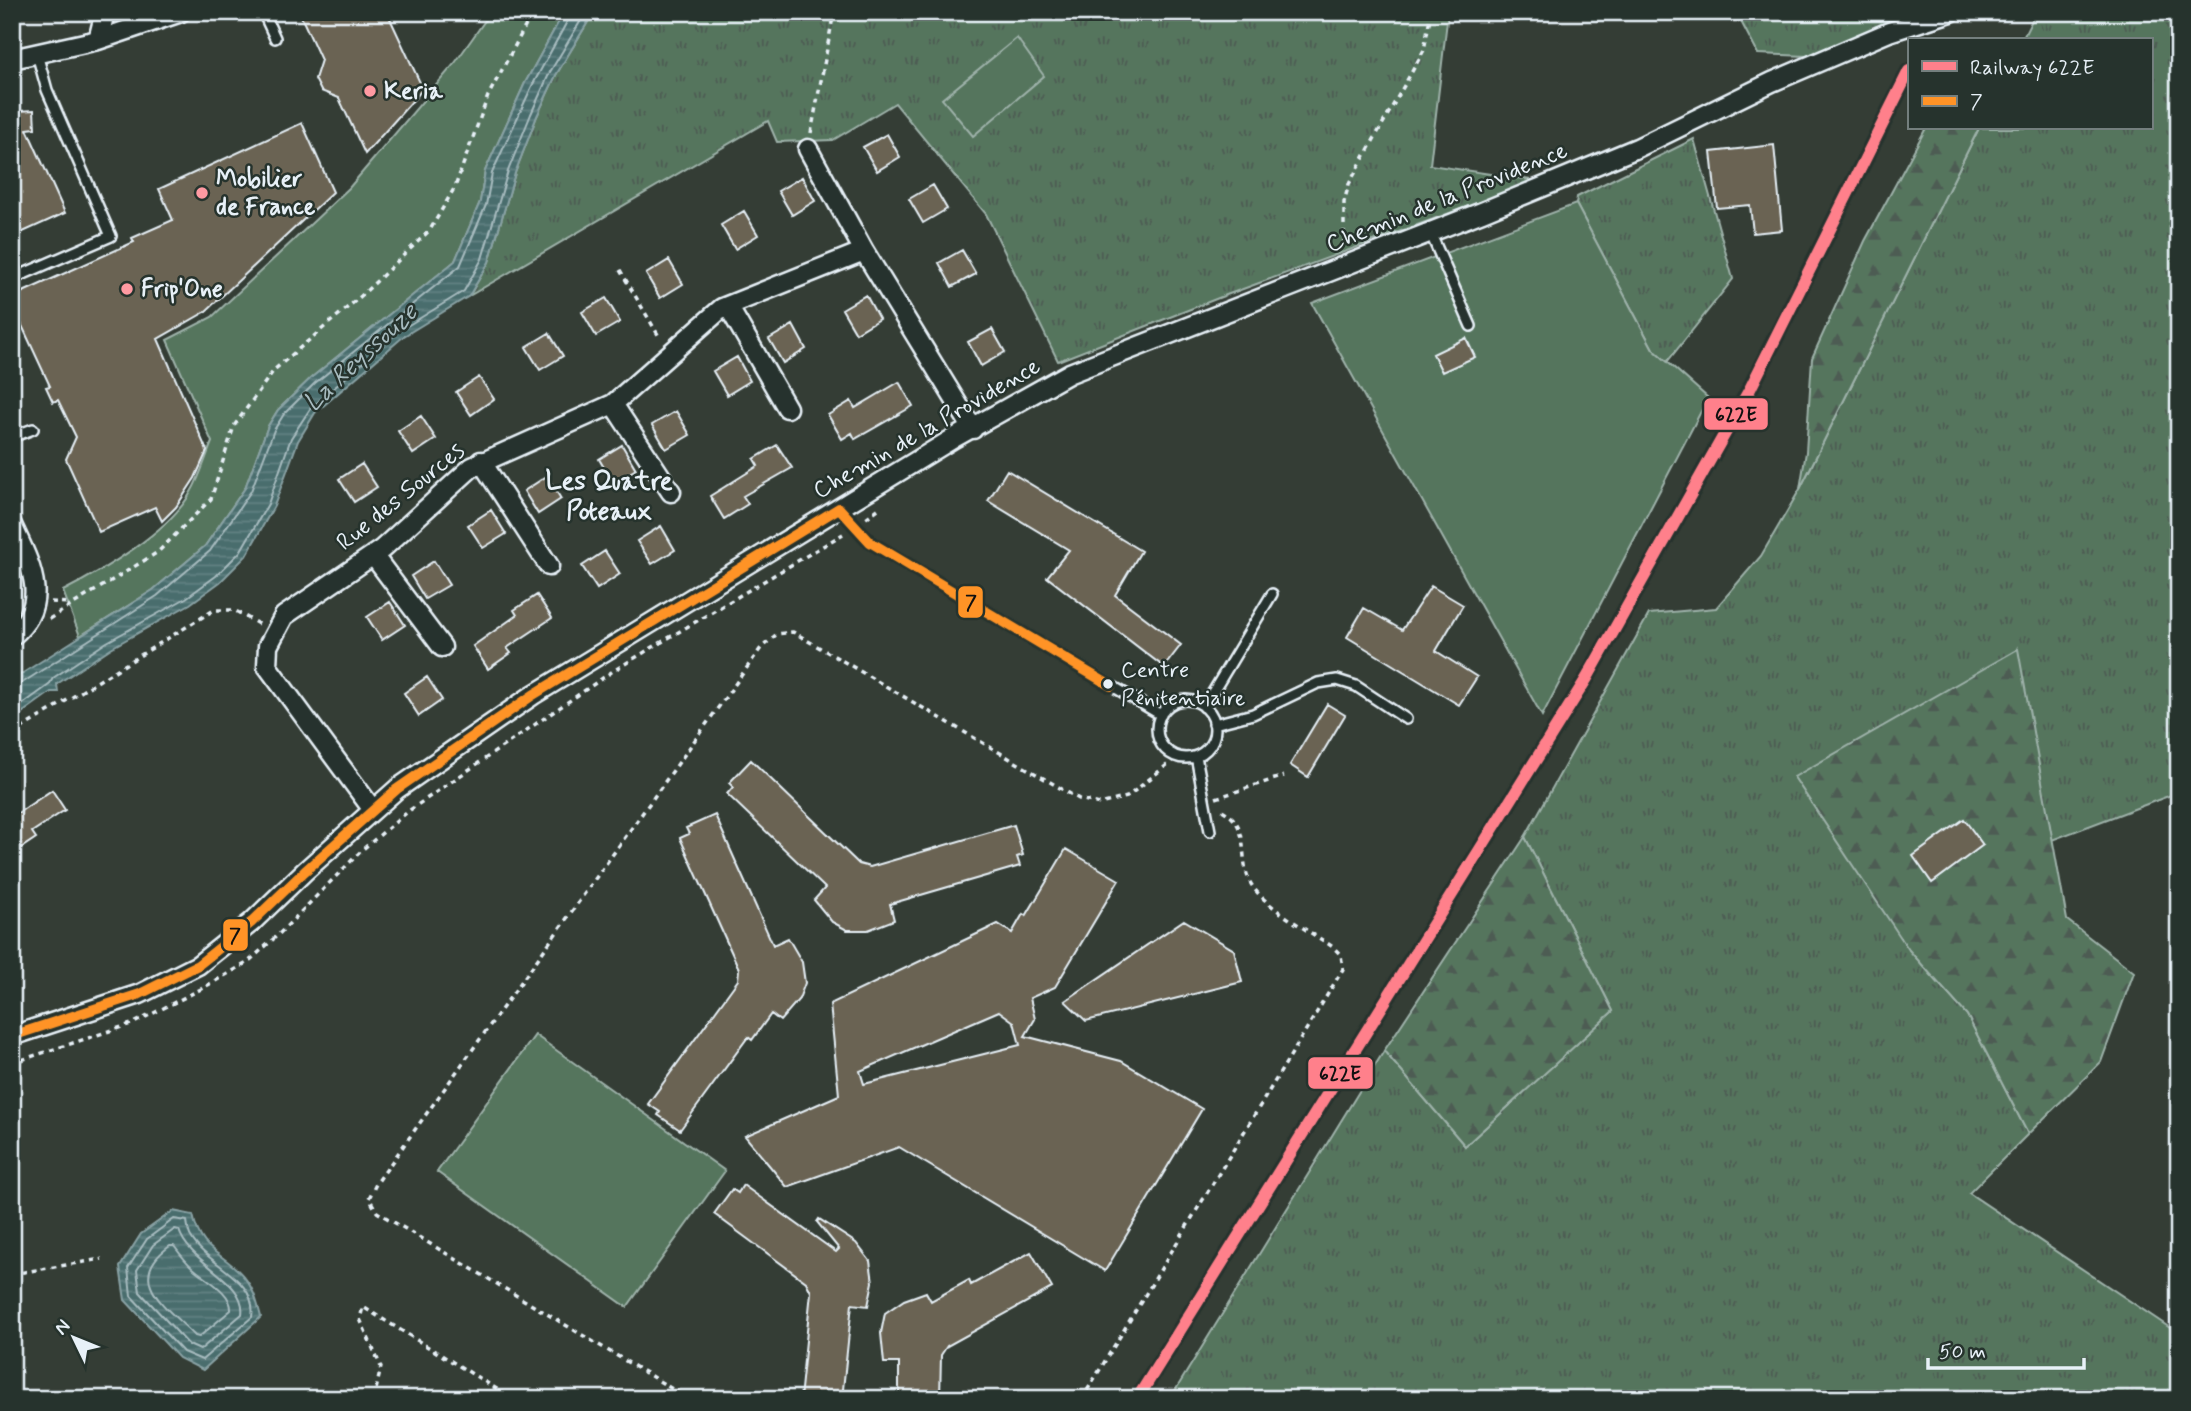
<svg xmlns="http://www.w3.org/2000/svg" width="2191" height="1411" viewBox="0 0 2191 1411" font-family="Mynerve,sans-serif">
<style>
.grass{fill:url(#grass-tufts);stroke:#9eb2aa;stroke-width:2}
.forest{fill:url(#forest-firs);stroke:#9eb2aa;stroke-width:2}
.green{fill:#55745d;stroke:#9eb2aa;stroke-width:2}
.water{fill:url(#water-rules);stroke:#89a2a5;stroke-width:2}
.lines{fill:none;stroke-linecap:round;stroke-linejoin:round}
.shore{stroke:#a8bcc0;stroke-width:2}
.building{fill:#6a6453;stroke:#e8f1f8;stroke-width:2;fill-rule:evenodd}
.service-casing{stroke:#e8f1f8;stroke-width:14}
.minor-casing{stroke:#e8f1f8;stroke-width:23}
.path{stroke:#e8f1f8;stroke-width:3.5;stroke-dasharray:5 5;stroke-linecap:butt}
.service{stroke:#26332d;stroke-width:9}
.minor{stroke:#26332d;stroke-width:18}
.bus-1-casing{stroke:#26332d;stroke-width:16}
.bus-1{stroke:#ff9326;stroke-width:10}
.rail-1-casing{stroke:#26332d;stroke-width:18}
.rail-1{stroke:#ff808b;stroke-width:12}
.poi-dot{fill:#ff9aa2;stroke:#26332d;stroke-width:2.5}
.bus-dot{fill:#e8f1f8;stroke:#26332d;stroke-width:2.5}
.labels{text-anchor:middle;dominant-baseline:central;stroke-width:5;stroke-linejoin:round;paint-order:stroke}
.bus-label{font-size:22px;fill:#e8f1f8;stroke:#26332d;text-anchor:start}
.poi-label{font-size:24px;font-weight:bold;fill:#e8f1f8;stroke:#26332d;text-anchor:start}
.street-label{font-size:24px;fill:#e8f1f8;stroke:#26332d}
.water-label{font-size:26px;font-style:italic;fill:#a8bcc0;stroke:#26332d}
.neighbourhood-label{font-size:26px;font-weight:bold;fill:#e8f1f8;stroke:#26332d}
.line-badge{stroke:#26332d;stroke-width:2.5}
.pale-badge-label{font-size:19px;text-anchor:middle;font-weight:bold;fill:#111}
</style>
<defs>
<pattern id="grass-tufts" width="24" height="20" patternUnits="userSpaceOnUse" patternTransform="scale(1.75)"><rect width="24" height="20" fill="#55745d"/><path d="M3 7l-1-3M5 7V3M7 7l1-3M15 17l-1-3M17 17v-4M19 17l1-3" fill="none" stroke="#4d5c53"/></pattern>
<pattern id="forest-firs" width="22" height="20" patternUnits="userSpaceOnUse" patternTransform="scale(1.75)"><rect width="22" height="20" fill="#55745d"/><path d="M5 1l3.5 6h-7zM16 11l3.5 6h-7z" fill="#4d5c53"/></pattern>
<pattern id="water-rules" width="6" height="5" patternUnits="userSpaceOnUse" patternTransform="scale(1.75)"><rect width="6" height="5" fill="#496d6d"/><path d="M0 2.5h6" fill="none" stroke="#638283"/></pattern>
</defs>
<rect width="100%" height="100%" fill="#343d35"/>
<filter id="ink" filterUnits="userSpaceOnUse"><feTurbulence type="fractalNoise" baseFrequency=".0143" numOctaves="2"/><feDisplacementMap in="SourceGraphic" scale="14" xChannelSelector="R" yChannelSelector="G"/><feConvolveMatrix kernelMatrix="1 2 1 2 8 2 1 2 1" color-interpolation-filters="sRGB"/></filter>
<g filter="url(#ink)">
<path class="grass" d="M594,12h854l-18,153 107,16 -316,116 -163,64 -72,-147 -91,-111 -62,37 -56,2 -9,-21 -299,175 20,-34 26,-89 22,-57 19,-41z
M1736,12h183l-112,44 -49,-2z
M2045,12h134v780l-127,48 -35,-191 -108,301 58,65 61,119 -59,59 210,141v65h-1009l214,-348 81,95 148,-135 -88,-174 124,-223 67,-6 45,-52 39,-67 179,-361h172v-88h-129l12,-24z
M1694,139l39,140 -66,83 -14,-13 -77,-145 1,-7z"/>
<path class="forest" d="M1926,128h53l-179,361 6,-37 6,-94 53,-117z
M2018,649l49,271 67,52 -33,90 -73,72 -61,-119 -58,-65 -115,-173z
M1525,837l88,174 -148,135 -81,-95z"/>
<path class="green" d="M491,12h73l-39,71 -40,88 -5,31 -25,59 -144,117 -33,32 -10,16 -23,62 -40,58 -52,44 -73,46 -17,-45c39,-20 107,-60 128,-99 9,-15 14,-33 21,-50l-45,-102 45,-23 137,-129 106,-125z
M1017,38l27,38 -71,60 -31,-37z
M1576,204l77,145 55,49 -166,318 -230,-413z
M535,1035l190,136 -98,136 -190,-135z"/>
<path class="water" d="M564,12h30l-38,63 -19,41 -22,57 -26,89 -20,34 -65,40 -89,77 -17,28 -24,65 -28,50 -26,26 -30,22 -79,44 -54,36 1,8h-7l-39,28v-40l141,-90 52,-44 40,-58 23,-62 10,-16 33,-32 144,-117 25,-59 5,-31 40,-88z
M173,1211l20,4c8,39 30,36 51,62 10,12 13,25 17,40l-58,53 -24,-12 -54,-58 -5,-33 21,-33z"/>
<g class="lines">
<path class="shore" d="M12,686l7,-1 138,-89 53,-45 41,-60 23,-61 10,-16 31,-31 145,-117 26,-61 6,-32 40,-87 37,-68v-6
M12,712l37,-27 4,-7 54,-36 79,-44 30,-22 24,-24 28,-48 23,-66 19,-29 89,-78 65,-40 18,-32 26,-88 23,-57 19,-42 36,-60
M174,1219l13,2c1,5 1,12 4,16 16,29 67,41 61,80l-50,43 -19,-8 -52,-56 -3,-28 19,-29z
M175,1229l4,1c10,34 68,50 63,84l-42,36 -11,-5 -49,-53 -3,-22 16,-25z
M170,1246h4c6,8 12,16 19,22 12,11 39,24 38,42l-32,27 -4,-1c-27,-28 -73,-56 -25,-90z"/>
</g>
<path class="building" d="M299,12h88l36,77 -58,65 -26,-56 -18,-7 -6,-12 6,-19z
M12,97l7,14 15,-1 1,18 -8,1 38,84 -53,24z
M302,123l31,69 -128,120 -47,27 49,112 -12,27 -19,29 -14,14 -7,-14 -56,25 -33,-73 10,-22 -18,-37 -5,2 -7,-15 4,-1 -38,-82v-7l122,-55 -2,-4 41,-18 -14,-31z
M887,134l13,23 -23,14 -14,-24z
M1774,145l8,85 -29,3 -3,-28 -33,3 -6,-56z
M802,177l13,24 -23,14 -14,-24z
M933,185l14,24 -24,14 -14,-24z
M744,211l14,24 -23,14 -14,-24z
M962,250l14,24 -24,13 -13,-24z
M669,260l14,24 -23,14 -14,-24z
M866,295l13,24 -23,14 -14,-24z
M606,298l14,24 -24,14 -14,-24z
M793,325l13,24 -23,14 -14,-24z
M992,329l13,23 -24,14 -13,-24z
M549,333l14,23 -23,14 -14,-23z
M1466,338l9,19 -33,15 -9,-18z
M737,357l13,24 -23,14 -14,-24z
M479,377l15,22 -23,16 -15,-23z
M899,382l14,24 -58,33 -3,-6 -10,6 -14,-24 23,-14 4,7z
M676,411l14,24 -24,14 -14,-24z
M421,416l15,23 -23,15 -15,-23z
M622,445l14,24 -23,14 -14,-24z
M777,445l15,23 -49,28 5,8 -24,15 -14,-23 48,-30 -4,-7z
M362,464l15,23 -23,15 -15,-23z
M1007,470l134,81 -26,44 66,50 -17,22 -117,-90 22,-27 -81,-49z
M547,476l14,23 -23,15 -14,-23z
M491,510l15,24 -23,14 -15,-23z
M661,526l14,24 -23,14 -15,-23z
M605,551l15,23 -23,15 -15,-23z
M434,561l15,24 -24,14 -14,-23z
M1431,586l32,19 -27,46 41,26 -18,28 -112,-68 17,-29 38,22z
M537,595l15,23 -45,30 4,5 -23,16 -15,-23 44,-31 -3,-5z
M390,602l15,23 -23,15 -15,-23z
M427,677l15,23 -23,16 -15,-23z
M1327,704l18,11 -37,62 -18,-12z
M751,760l108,104 11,3 144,-42 9,30 -6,2 3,9 -130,38 4,16 -26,10h-21l-15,-8 -18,-22 11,-12 -98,-94 6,-7 -4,-4z
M52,790l13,20 -33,22 4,6 -15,10 -9,-13v-18z
M715,815l58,130 15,-7 14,24 3,21 -6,16 -19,22 -9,-7 -19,26 -4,-3 -68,93 -22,-15 2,-3 -12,-8 90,-124 1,-11 -59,-131 9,-4 -3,-6z
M1964,819l19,26 -51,38 -19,-27z
M1066,849l53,31 -64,107 -25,11 5,21 -10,17 96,25 81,48 -97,162 -206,-124 -112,40 -42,-51 94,-41 -9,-91 168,-80 14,9 11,-19 3,2zM999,1011l15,11 6,23 -156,39 -4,-13z
M1184,920l50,30 8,32 -156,39 -21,-20z
M743,1185l93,67 3,-3 -22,-27 2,-3 37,24 14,18 3,21 -5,24 -16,-2 -10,95h-42l11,-107 -5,-10 -92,-68 18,-25 6,4z
M1031,1252l21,36 -105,58 -6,9 -1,44h-41v-36h-15l-3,-30 4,-20 19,-13 22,-8 5,9 38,-21 2,5z"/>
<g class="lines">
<defs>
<path id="service" d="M263,12l12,26
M1430,232l41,94
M12,279l99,-43 -64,-146 -10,-36
M12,437l21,-8
M839,508l31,34 291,173
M1157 729a29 29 0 1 1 58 0a29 29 0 1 1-58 0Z
M1204,707l68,-113
M1214,724l39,-10 65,-31 19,-3 19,6 50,33
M1196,756l14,75"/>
<path id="minor" d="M98,40l7,-28
M12,59l86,-19 83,-28
M808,149l56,102
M728,306l59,102
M613,404l58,88
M481,461l68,105
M12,525c17,37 41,78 0,111
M373,555l69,92
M373,810l-106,-144 1,-20 16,-30 98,-67 90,-82 141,-63 109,-96 142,-57 109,178
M12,1036l128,-42 58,-29 54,-43 53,-51 92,-82 136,-94 421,-257 116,-65 412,-161 155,-64 135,-66 117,-50 62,-20"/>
</defs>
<use href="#service" class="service-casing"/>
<use href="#minor" class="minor-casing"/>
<path class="path" d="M811,133l23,-121
M1344,245v-43l5,-18 75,-134 7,-38
M620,270l40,68
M866,518l16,-12
M51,602l20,1
M49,619l109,-67 53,-53 23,-73 40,-56 87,-74 69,-66 25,-43 33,-91 45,-84
M12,734l202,-124h20l26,15
M1216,798l68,-22
M12,1061l3,1 119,-39 67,-34 46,-26 32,-29 84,-85 47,-39 203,-139 230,-137
M12,1274l90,-15
M374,1399l7,-32 -21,-48 3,-12 150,92
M689,1399l-312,-187 -8,-14 7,-14 385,-536 16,-14 16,-2 286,167 21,5 27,-7 50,-40
M1082,1399l261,-430 -2,-14 -8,-8c-22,-15 -74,-43 -84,-67 -11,-26 3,-55 -29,-71"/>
<use href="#service" class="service"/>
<use href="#minor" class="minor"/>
<defs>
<path id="bus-1" d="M839,508l31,34 241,144
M12,1036l128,-42 58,-29 54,-43 53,-51 92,-82 136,-94 306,-187"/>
</defs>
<use href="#bus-1" class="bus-1-casing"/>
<use href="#bus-1" class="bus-1"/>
<defs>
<path id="rail-1" d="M1137,1399l450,-721 163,-289 159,-318"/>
</defs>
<use href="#rail-1" class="rail-1-casing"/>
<use href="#rail-1" class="rail-1"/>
</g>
</g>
<g class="poi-dot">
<circle cx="370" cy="91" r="7"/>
<circle cx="202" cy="193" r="7"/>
<circle cx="127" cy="289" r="7"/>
</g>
<circle class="bus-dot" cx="1108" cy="684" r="6"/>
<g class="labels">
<g class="bus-label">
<text x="1121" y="671">Centre<tspan x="1121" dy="28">Pénitentiaire</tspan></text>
</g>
<g class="poi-label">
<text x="384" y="91">Keria</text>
<text x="216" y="179">Mobilier<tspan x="216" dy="28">de France</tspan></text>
<text x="141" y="289">Frip'One</text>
</g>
<g class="street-label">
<text transform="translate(1447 198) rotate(-22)">Chemin de la Providence</text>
<text transform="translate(927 429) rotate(-30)">Chemin de la Providence</text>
<text transform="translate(401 497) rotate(-39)">Rue des Sources</text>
</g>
<g class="water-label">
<text transform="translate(361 358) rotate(-43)">La Reyssouze</text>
</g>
<g class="neighbourhood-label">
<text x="609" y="482">Les Quatre<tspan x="609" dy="30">Poteaux</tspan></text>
</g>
</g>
<g class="line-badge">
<rect x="1703" y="397" width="66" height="34" rx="7" fill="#ff808b"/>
<rect x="957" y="585" width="27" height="34" rx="7" fill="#ff9326"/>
<rect x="222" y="918" width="27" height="34" rx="7" fill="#ff9326"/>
<rect x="1307" y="1056" width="67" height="34" rx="7" fill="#ff808b"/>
</g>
<g class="pale-badge-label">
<text x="1736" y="421">622E</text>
<text x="971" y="609">7</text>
<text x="235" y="942">7</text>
<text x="1340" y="1080">622E</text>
</g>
<rect width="2191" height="1411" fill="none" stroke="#26332d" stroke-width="42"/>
<rect x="21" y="21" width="2149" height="1369" fill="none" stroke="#e8f1f8" stroke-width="2.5" filter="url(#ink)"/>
<rect x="1908" y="38" width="245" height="91" fill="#26332d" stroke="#747f7e" stroke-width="2"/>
<rect x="1922" y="61" width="35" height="10" fill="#ff808b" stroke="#747f7e" stroke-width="2"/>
<text x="1970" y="74" font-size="21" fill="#e8f1f8">Railway 622E</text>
<rect x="1922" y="96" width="35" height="10" fill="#ff9326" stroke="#747f7e" stroke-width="2"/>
<text x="1970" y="108" font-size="21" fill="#e8f1f8">7</text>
<g transform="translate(74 1338) rotate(313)" stroke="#26332d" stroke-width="5" paint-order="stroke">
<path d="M0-5L12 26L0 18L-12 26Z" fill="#e8f1f8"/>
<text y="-10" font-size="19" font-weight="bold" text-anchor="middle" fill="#e8f1f8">N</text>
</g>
<path d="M1928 1358v10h156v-10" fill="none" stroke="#e8f1f8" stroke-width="3.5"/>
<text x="1939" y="1358" font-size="21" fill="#e8f1f8" stroke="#26332d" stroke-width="5" paint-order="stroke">50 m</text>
</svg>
